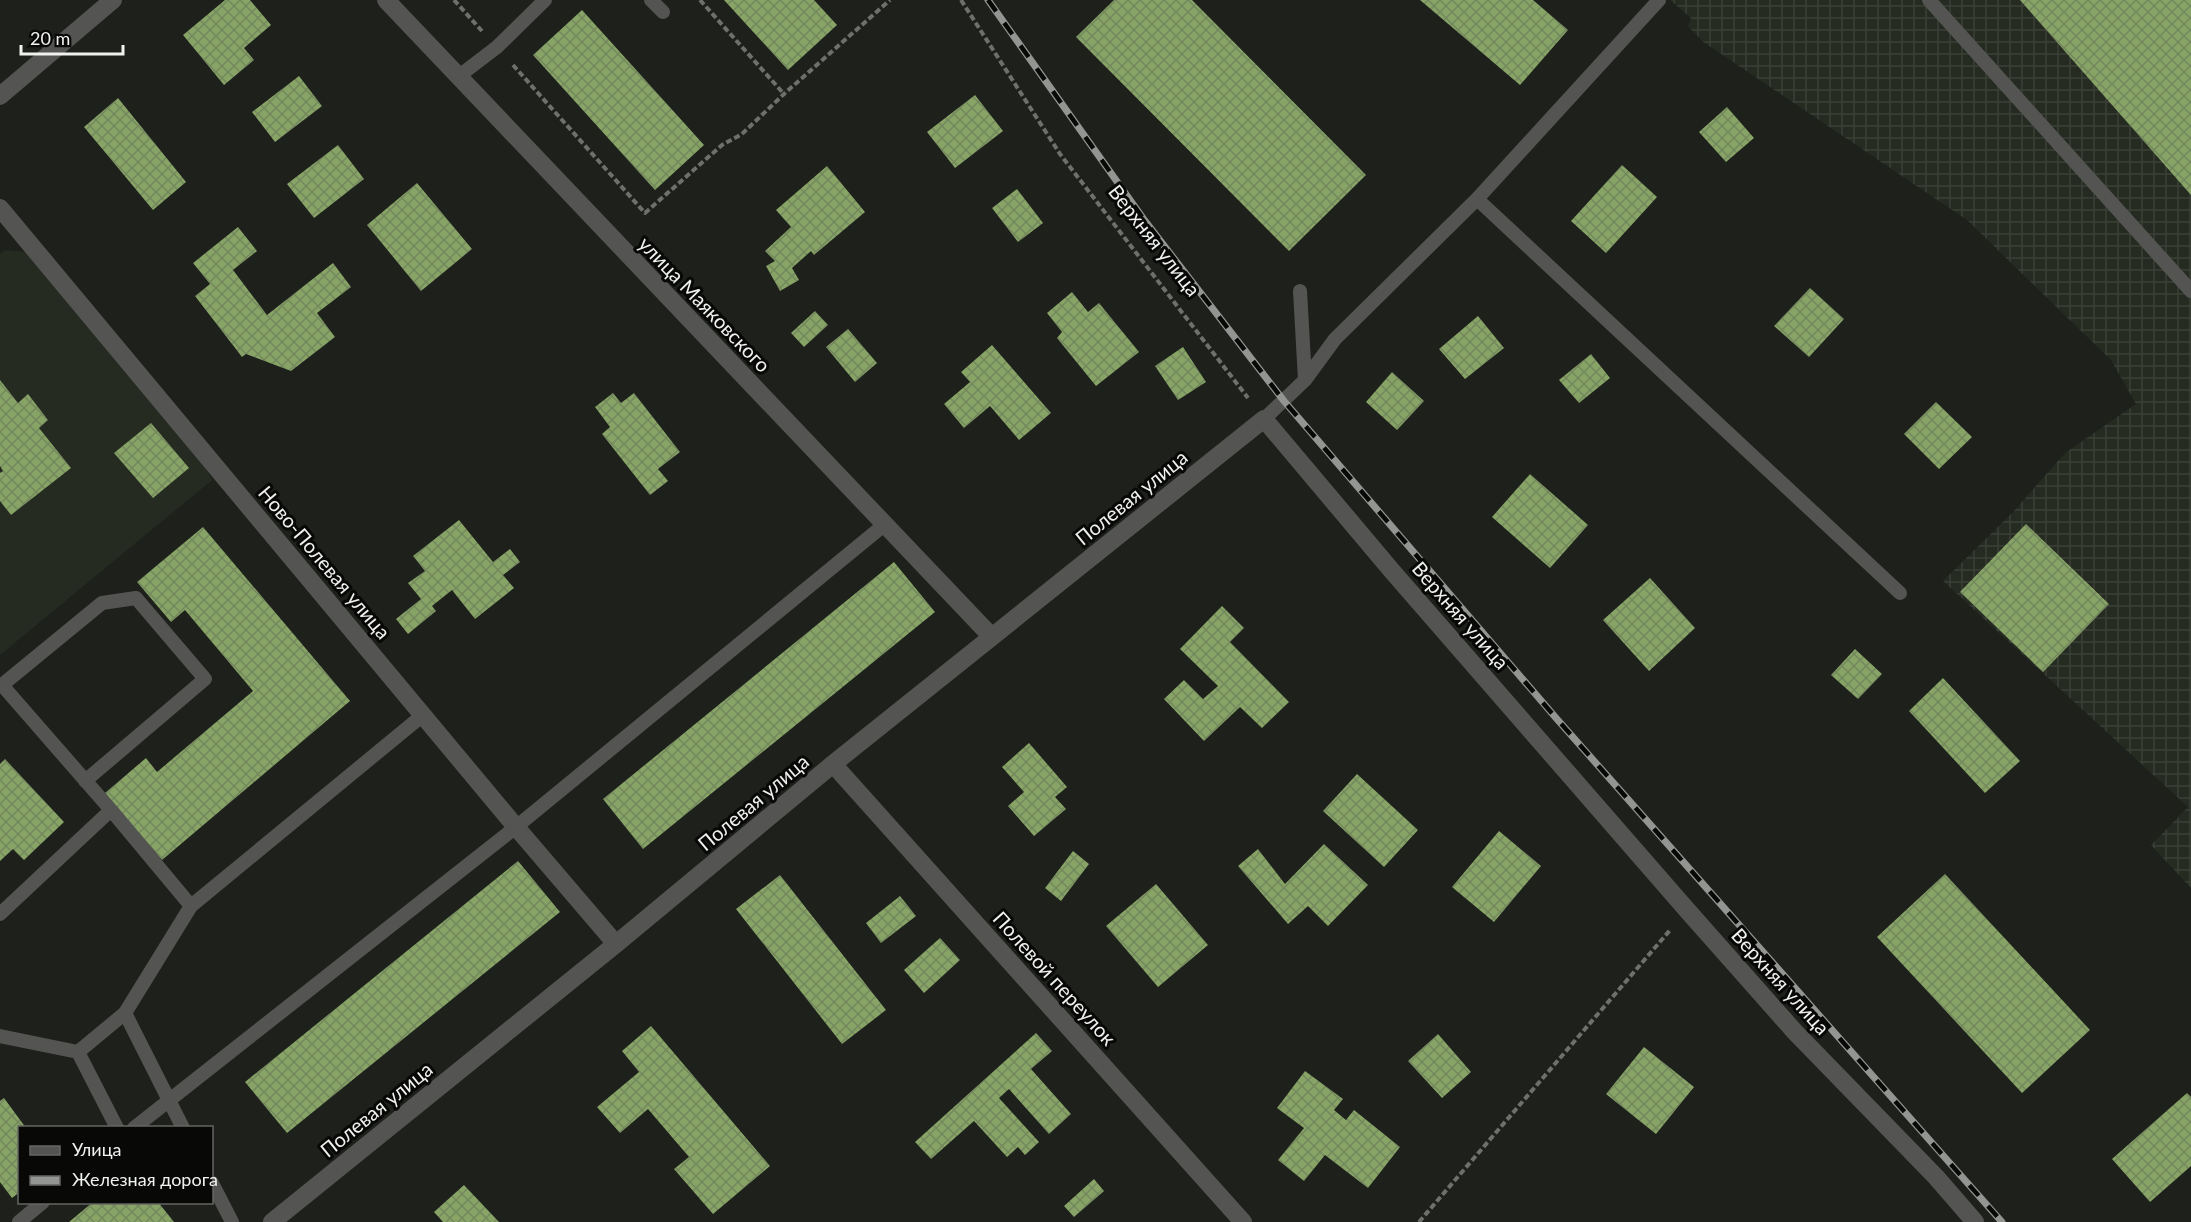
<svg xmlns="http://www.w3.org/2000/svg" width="2191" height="1222" viewBox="0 0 2191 1222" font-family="Lato,sans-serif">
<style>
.built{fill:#262b21}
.industrial{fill:url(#industrial-grid)}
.building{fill:url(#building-cross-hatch)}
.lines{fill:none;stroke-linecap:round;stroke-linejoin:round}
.path{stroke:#6d706c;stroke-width:4;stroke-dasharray:6 3;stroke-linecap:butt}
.lane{stroke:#545553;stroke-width:14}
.street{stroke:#545553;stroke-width:18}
.rail-casing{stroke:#929591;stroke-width:7}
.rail{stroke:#080907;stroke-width:4.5;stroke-dasharray:14;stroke-linecap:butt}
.labels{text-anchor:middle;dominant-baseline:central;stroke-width:6;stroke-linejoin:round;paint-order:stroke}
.street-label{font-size:20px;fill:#f0f2ef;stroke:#080907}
</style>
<defs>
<pattern id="industrial-grid" width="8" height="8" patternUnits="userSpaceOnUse" patternTransform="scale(1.5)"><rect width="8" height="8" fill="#262b21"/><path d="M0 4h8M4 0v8" fill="none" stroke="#3b4037"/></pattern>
<pattern id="building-cross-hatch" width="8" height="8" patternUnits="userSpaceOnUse" patternTransform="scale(1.5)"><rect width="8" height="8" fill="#87a366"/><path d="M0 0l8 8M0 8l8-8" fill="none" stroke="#74885d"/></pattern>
</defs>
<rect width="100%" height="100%" fill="#1d201b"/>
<path class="built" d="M6,250l19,2 179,213 8,15 -212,175v-401z"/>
<path class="industrial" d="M1670,0h521v888l-40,-43 37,-38 -245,-226 71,-70 51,-58 71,-49 -25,-44 -144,-140 -265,-179 -14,-15 3,-8z"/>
<path class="building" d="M225,0h25l21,25 -27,23 10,12 -30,25 -41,-50z
M724,0h90l23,25 -49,45z
M1114,0h78l174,175 -77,76 -213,-214z
M1420,0h113l35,30 -48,55z
M2020,0h171v195z
M582,10l122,135 -49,45 -122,-135z
M299,76l23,30 -47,36 -23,-30z
M975,95l28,36 -48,37 -28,-36z
M118,98l68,84 -33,28 -69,-83z
M1727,107l27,31 -28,24 -27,-30z
M338,145l26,34 -50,39 -27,-34z
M1622,165l35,32 -51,56 -35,-32z
M827,166l38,46 -51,43 -3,-4 -19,17 7,12 -19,11 -14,-25 9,-5 -10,-10 26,-24 -15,-17z
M417,183l55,66 -51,42 -54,-66z
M1017,189l26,34 -25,19 -26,-34z
M238,227l19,24 -24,19 34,45 66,-52 18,24 -34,26 18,24 -44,34 -45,-17 -4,3 -47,-61 15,-12 -17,-21z
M1810,288l34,31 -35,38 -35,-31z
M1072,292l16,20 11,-9 40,49 -43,34 -39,-48 5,-6 -15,-19z
M815,311l13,14 -24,22 -13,-14z
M1478,316l26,32 -39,31 -26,-30z
M848,329l29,34 -22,19 -29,-35z
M992,345l59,68 -32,27 -29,-34 -26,22 -20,-24 26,-22 -9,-10z
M1183,347l23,35 -28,18 -23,-34z
M1591,354l19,24 -31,25 -20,-23z
M1392,372l32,29 -27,29 -31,-28z
M0,380l18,23 10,-9 20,26 -9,8 32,40 -60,47 -11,-14v-28l3,-2 -3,-5z
M613,393l8,10 13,-10 46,59 -22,17 10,12 -18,14 -48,-61 8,-7 -15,-20z
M1936,402l36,35 -33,32 -35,-35z
M151,423l38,45 -36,30 -39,-45z
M1530,474l58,51 -38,43 -58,-51z
M459,520l34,42 17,-13 10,13 -17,13 11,13 -39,31 -23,-29 -20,16 4,5 -28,23 -12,-15 25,-20 -13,-16 17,-12 -12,-15z
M2026,524l83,80 -66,68 -83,-80z
M203,527l147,174 -188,159 -57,-67 41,-35 11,14 96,-81 -68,-81 -14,12 -34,-40z
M894,562l41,50 -292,237 -40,-50z
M1650,578l45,50 -46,43 -46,-51z
M1222,606l22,22 -14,14 59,60 -27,26 -22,-21 -36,34 -40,-42 20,-19 19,19 15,-13 -38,-37z
M1855,649l27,25 -24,25 -27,-24z
M1943,678l77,83 -35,32 -76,-82z
M1029,743l38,44 -12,10 11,12 -32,27 -26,-30 16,-14 -22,-25z
M5,759l59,63 -40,38 -11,-11 -13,12v-97z
M1357,774l61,56 -34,37 -61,-56z
M1499,831l42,35 -47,56 -42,-35z
M1324,844l44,41 -40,41 -20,-20 -20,18 -50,-58 20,-17 27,35z
M1073,851l16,13 -28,37 -16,-13z
M518,861l42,51 -273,221 -42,-51z
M1945,874l145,156 -68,63 -145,-156z
M780,875l106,135 -44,34 -106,-135z
M1156,884l52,61 -50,42 -52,-61z
M900,896l16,20 -35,27 -15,-20z
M940,938l20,22 -36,33 -20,-23z
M651,1026l119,140 -57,48 -39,-45 15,-12 -41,-48 -28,24 -23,-26 42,-35 -17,-21z
M1036,1033l16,18 -21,18 40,45 -22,20 -40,-45 -10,9 40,44 -14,13 -7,-8 -11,10 -33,-36 -43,38 -16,-17z
M1438,1034l33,38 -29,26 -34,-37z
M1644,1047l50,40 -38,47 -50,-40z
M1305,1071l38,28 -9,11 12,10 8,-10 46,37 -32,41 -43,-33 -21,26 -26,-21 26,-32 -27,-20z
M2187,1093l4,4v69l-41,36 -38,-43z
M4,1098l22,30h-6v64l-8,6 -12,-16v-81z
M1094,1179l10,12 -30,26 -10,-11z
M464,1185l35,37h-56l-9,-10z
M93,1202h65l16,20h-105z"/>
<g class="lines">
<path class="path" d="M454,0l28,31
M700,0l84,94
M961,0l99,154 188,244
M513,65l132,148 77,-68 20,-11 42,-40 106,-94
M1419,1222l252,-293"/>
<path class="lane" d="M651,0l12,12
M1929,0l262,291
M459,76l38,-29 48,-47
M1477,199l423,394
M1300,291l5,89
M1264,419l41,-39 30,-41 142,-140 182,-199
M85,781l120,-102 -69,-81 -34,5 -100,82 109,125
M0,914l111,-104 80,96 232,-191
M0,1036l78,16 47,-39
M78,1052l39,76
M134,1128l382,-301 368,-302
M183,1128l-58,-115 66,-107
M212,1183l20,39
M19,1222l24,-20"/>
<path class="street" d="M386,0l606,637
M0,96l113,-96
M0,208l516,619 100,117
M833,764l410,458
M272,1222l344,-278 217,-180 431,-345 128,152 295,339 108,122 141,145 39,45"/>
<defs>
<path id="rail" d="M988,0l157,221 139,180 272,317 446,504"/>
</defs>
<use href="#rail" class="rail-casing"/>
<use href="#rail" class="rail"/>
</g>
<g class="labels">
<g class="street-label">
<text transform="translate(1155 240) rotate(52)">Верхняя улица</text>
<text transform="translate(705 304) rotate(46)">улица Маяковского</text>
<text transform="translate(1131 497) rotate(-39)">Полевая улица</text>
<text transform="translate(325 562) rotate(50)">Ново-Полевая улица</text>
<text transform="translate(1461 615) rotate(49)">Верхняя улица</text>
<text transform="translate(753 802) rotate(-40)">Полевая улица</text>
<text transform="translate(1055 978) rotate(48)">Полевой переулок</text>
<text transform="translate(1781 981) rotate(48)">Верхняя улица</text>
<text transform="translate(376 1109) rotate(-39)">Полевая улица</text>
</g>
</g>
<rect x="18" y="1126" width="195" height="78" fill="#080907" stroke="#656664" stroke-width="1.5"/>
<rect x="30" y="1146" width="30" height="9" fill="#545553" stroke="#656664" stroke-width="1.5"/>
<text x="72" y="1156" font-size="18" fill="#f0f2ef">Улица</text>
<rect x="30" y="1176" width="30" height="9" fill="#929591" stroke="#656664" stroke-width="1.5"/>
<text x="72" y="1186" font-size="18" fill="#f0f2ef">Железная дорога</text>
<path d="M21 45v9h102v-9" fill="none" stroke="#f0f2ef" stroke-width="3"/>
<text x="30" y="45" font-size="18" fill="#f0f2ef" stroke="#080907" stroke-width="4.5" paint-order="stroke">20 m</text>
</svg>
